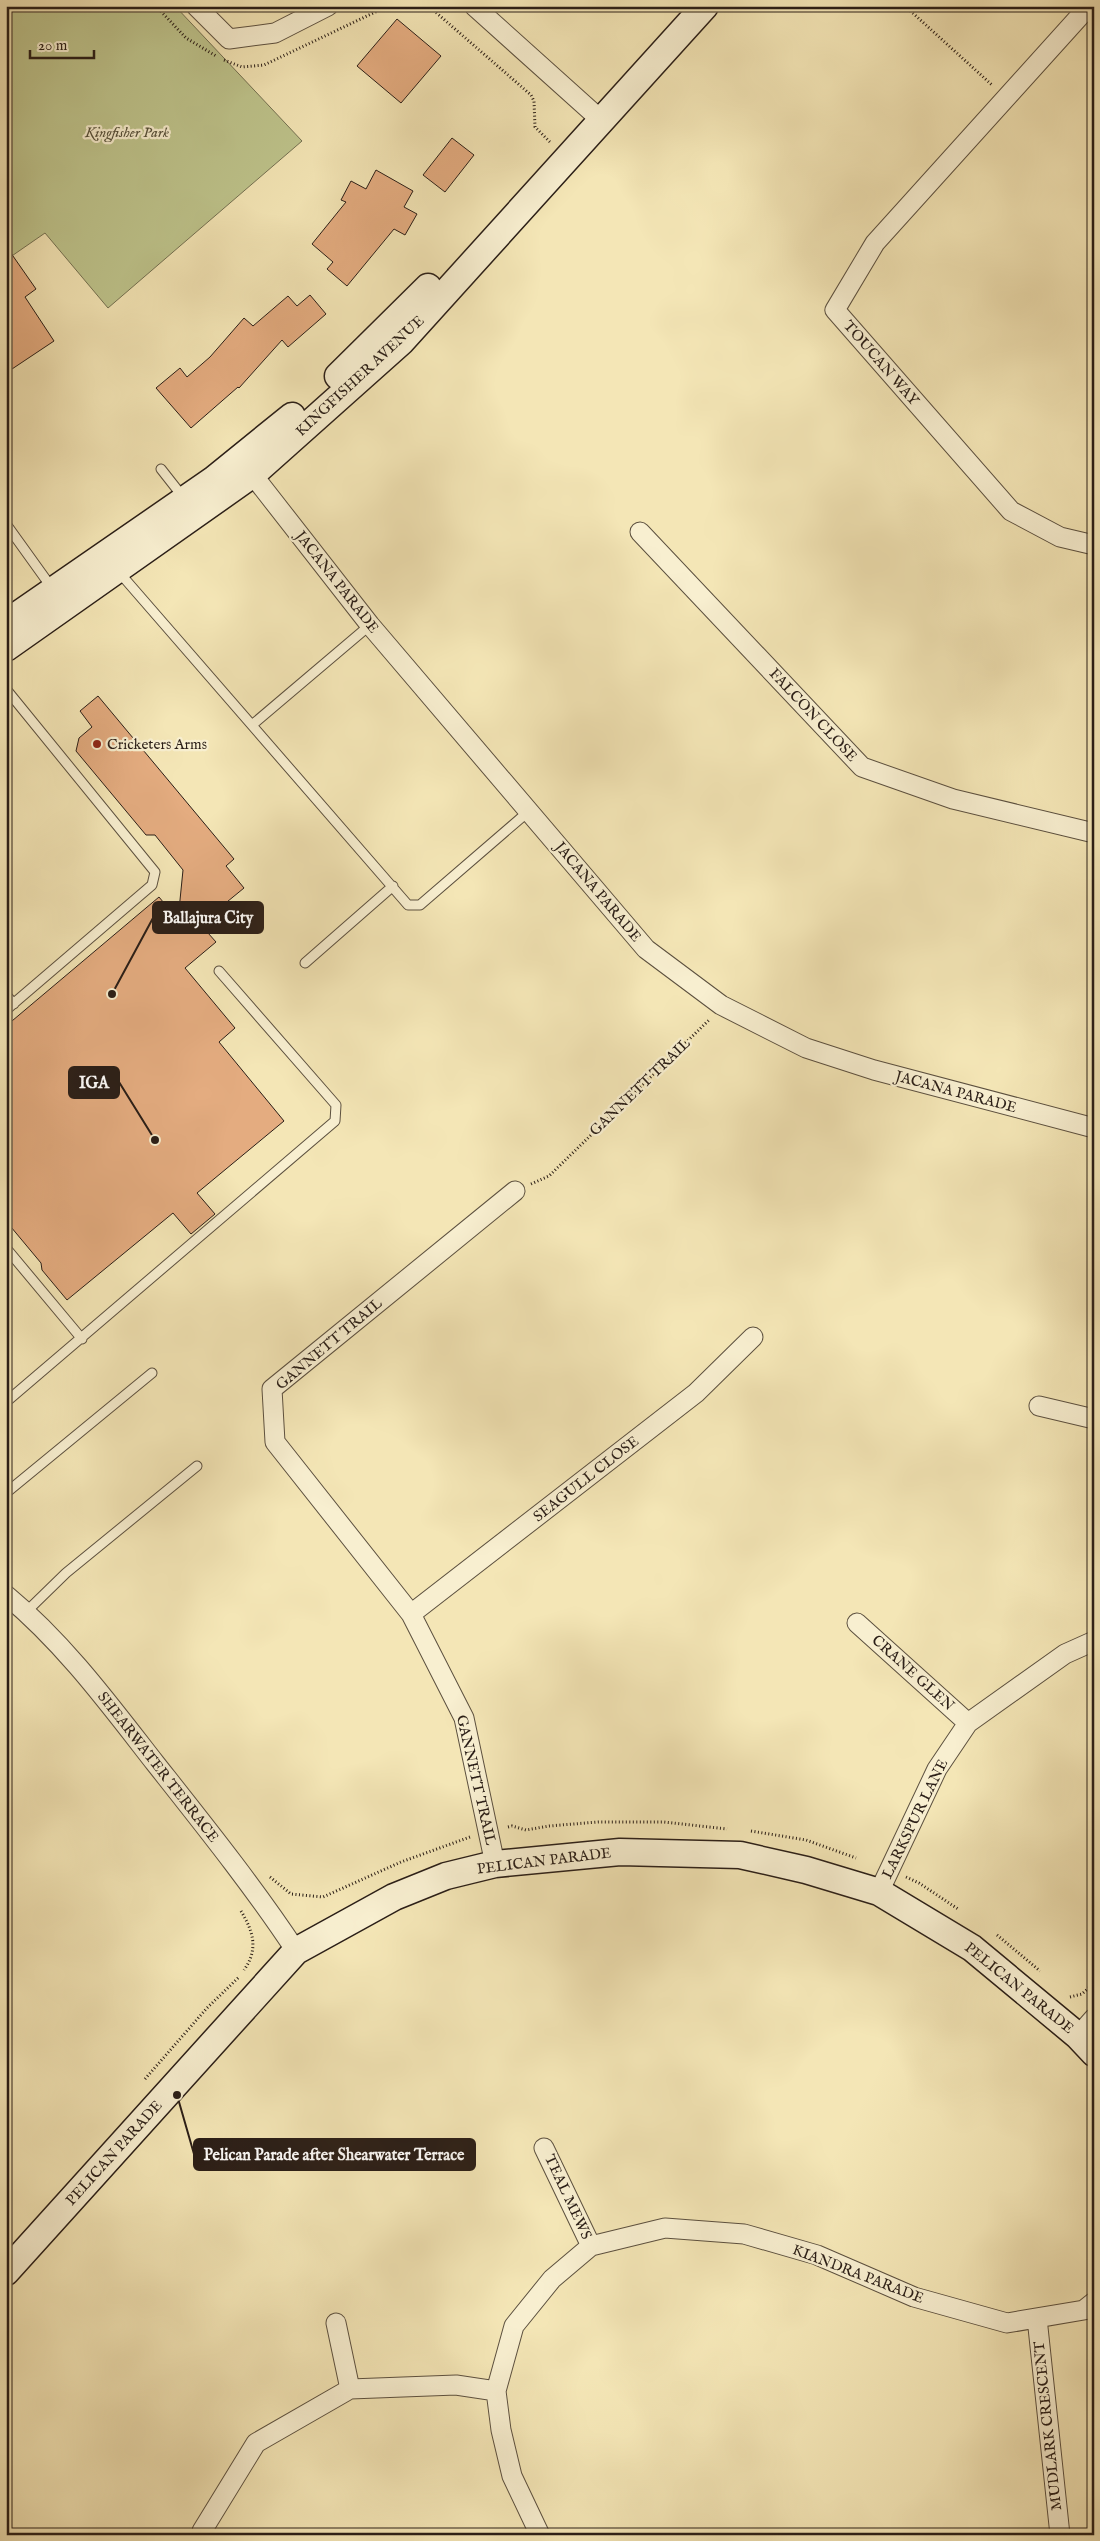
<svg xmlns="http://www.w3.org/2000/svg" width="1100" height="2541" viewBox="0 0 1100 2541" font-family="'IM FELL English',serif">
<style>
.green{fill:#bec48c;stroke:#747152}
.building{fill:#e4ac80;stroke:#2a1e17}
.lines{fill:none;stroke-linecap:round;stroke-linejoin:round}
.lane-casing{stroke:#5c503f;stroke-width:11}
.street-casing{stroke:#5c503f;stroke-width:21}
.secondary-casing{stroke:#2a1e17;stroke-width:29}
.path{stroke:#2a1e17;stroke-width:3;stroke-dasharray:1 2.5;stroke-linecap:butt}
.lane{stroke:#f8efd0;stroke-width:9}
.street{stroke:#f8efd0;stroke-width:19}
.secondary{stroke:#f8efd0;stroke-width:26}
.poi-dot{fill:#8f2418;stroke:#f8efd0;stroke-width:2}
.labels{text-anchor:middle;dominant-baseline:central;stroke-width:4.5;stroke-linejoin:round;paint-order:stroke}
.park-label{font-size:15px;font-style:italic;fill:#56503a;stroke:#f8efd0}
.street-label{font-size:15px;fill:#2a1e17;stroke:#f8efd0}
.poi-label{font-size:15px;fill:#2a1e17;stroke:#f8efd0;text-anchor:start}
.leader{fill:none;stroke:#2a1e17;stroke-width:2}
.callout-dot{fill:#2a1e17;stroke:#f8efd0;stroke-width:2}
.callout{fill:#2a1e17;stroke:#2a1e17;stroke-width:2}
.callout-label{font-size:16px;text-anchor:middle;font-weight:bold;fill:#fff}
</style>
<rect width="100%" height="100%" fill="#f4e6b6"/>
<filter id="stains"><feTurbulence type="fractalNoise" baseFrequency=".004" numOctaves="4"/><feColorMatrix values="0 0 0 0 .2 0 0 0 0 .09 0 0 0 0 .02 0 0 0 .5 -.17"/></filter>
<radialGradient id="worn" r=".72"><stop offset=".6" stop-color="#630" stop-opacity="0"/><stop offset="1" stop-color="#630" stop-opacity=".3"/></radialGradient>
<path class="green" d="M6,6h169l127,135 -194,167 -63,-75 -39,27z"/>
<path class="building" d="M397,19l44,37 -40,47 -44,-37z
M452,138l22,17 -29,37 -22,-17z
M376,170l37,21 -9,16 13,7 -12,21 -11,-6 -47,57 -20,-17 6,-7 -21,-18 34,-42 -5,-2 10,-19 15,8z
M6,246l30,43 -11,8 29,44 -48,32z
M310,295l16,19 -38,33 -6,-7 -43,48 -1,-1 -47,41 -35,-40 24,-20 7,9 23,-20 34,-39 9,8 35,-30 9,10z
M98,696l136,163 -8,7 18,22 -44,36 16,18 -31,26 50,60 -16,14 65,79 -87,72 18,21 -24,20 -18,-21 -106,87 -25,-30 -1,-7 -35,-42v-195l153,-129 19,23 5,-50 -28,-35h-9l-70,-84 3,-13 13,-11 -12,-16z"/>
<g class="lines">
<defs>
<path id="lane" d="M161,469l22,28
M6,524l46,64
M118,571l290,334h12l109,-94
M6,689l149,183 -3,13 -146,125
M252,725l118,-100
M305,963l88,-77
M6,995l8,9
M6,1248l76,91
M6,1402l329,-281 1,-16 -117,-134
M6,1493l146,-120
M26,1612l40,-39 131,-107"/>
<path id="street" d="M196,6l33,33 46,-6 53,-27
M474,6l128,115
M1089,6l-214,237 -40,67 176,201 49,26 34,8
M245,465l125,160 276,324 75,56 85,43 68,22 220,58
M640,532l222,235 91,32 141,34
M1039,1406l55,13
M6,1595c58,48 103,109 149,168 49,62 98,123 141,188
M411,1614l285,-221 57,-56
M857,1623l111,100
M495,1864l-31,-146 -53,-104 -136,-172 -3,-53 243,-198
M879,1892l58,-123 31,-46 97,-69 29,-13
M1078,2036l16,-18
M544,2148l47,98
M1037,2318l23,217
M336,2323l14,66
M202,2531l54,-88 94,-54 106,-4 40,6
M540,2535l-28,-59 -11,-46 -5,-39 18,-65 38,-47 39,-33 74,-18 79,6 73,21 97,42 93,26 77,-13 10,-8"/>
<path id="secondary" d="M338,376l90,-89
M6,623l207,-143 79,-64
M6,648l247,-174 148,-132 304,-336
M6,2272l290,-321 98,-54 52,-21 49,-12 125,-12 120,3 66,15 73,22 93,56 106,88 16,17"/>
</defs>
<use href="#lane" class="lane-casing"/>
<use href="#street" class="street-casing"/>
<use href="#secondary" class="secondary-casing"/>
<path class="path" d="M156,6l30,32 30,18
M424,6l8,3 99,86 3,6 1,26 16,16
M905,6l87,79
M224,60l18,7 22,-2 124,-59
M531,1184l18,-8 161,-157
M508,1827l4,-1 14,4 23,-4 49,-4h66l63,7
M751,1831l55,9 50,18
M270,1877l21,17 32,3 78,-35 69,-25
M906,1877l13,6 39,26
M241,1911c12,20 18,38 3,59
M997,1935l43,36
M1070,1997l12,-3 12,-11
M145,2079l62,-71 32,-31"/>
<use href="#lane" class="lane"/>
<use href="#street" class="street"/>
<use href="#secondary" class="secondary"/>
</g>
<circle class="poi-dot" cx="97" cy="744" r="5"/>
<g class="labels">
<g class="park-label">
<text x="127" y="132">Kingfisher Park</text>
</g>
<g class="street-label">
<text transform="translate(881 363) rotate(49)">TOUCAN WAY</text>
<text transform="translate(360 376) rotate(-43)">KINGFISHER AVENUE</text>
<text transform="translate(337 582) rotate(52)">JACANA PARADE</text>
<text transform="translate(813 715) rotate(47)">FALCON CLOSE</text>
<text transform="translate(598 892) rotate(50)">JACANA PARADE</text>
<text transform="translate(640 1087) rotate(-44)">GANNETT TRAIL</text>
<text transform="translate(956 1092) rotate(15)">JACANA PARADE</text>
<text transform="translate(329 1344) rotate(-40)">GANNETT TRAIL</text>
<text transform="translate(586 1479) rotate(-38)">SEAGULL CLOSE</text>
<text transform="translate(913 1673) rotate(42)">CRANE GLEN</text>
<text transform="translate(158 1767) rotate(52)">SHEARWATER TERRACE</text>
<text transform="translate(476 1780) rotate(77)">GANNETT TRAIL</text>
<text transform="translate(915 1819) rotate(-64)">LARKSPUR LANE</text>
<text transform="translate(544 1861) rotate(-7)">PELICAN PARADE</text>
<text transform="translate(1019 1988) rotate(39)">PELICAN PARADE</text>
<text transform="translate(114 2153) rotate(-48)">PELICAN PARADE</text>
<text transform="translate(568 2197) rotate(65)">TEAL MEWS</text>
<text transform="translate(858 2274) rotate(21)">KIANDRA PARADE</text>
<text transform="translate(1048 2426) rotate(-96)">MUDLARK CRESCENT</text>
</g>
<g class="poi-label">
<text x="107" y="744">Cricketers Arms</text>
</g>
</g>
<path class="leader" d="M112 994L153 918M155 1140L119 1082M177 2095L194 2154"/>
<g class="callout-dot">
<circle cx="112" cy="994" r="5"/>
<circle cx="155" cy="1140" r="5"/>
<circle cx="177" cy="2095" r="5"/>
</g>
<g class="callout">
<rect x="153" y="902" width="110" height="31" rx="5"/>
<rect x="69" y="1067" width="50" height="31" rx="5"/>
<rect x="194" y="2139" width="281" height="31" rx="5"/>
</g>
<g class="callout-label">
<text x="208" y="923">Ballajura City</text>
<text x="94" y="1088">IGA</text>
<text x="334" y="2160">Pelican Parade after Shearwater Terrace</text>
</g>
<rect width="1100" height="2541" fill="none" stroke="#f4e6b6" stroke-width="25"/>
<rect x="8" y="8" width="1085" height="2526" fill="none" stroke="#2a1e17" stroke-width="2.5"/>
<rect x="12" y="12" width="1075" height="2516" fill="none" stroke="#2a1e17"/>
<path d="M30 50v8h64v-8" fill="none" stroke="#2a1e17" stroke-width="2.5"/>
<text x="38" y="50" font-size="15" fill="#2a1e17" stroke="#f8efd0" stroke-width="4" paint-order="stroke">20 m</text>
<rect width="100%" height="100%" filter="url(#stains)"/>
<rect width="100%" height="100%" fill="url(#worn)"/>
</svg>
